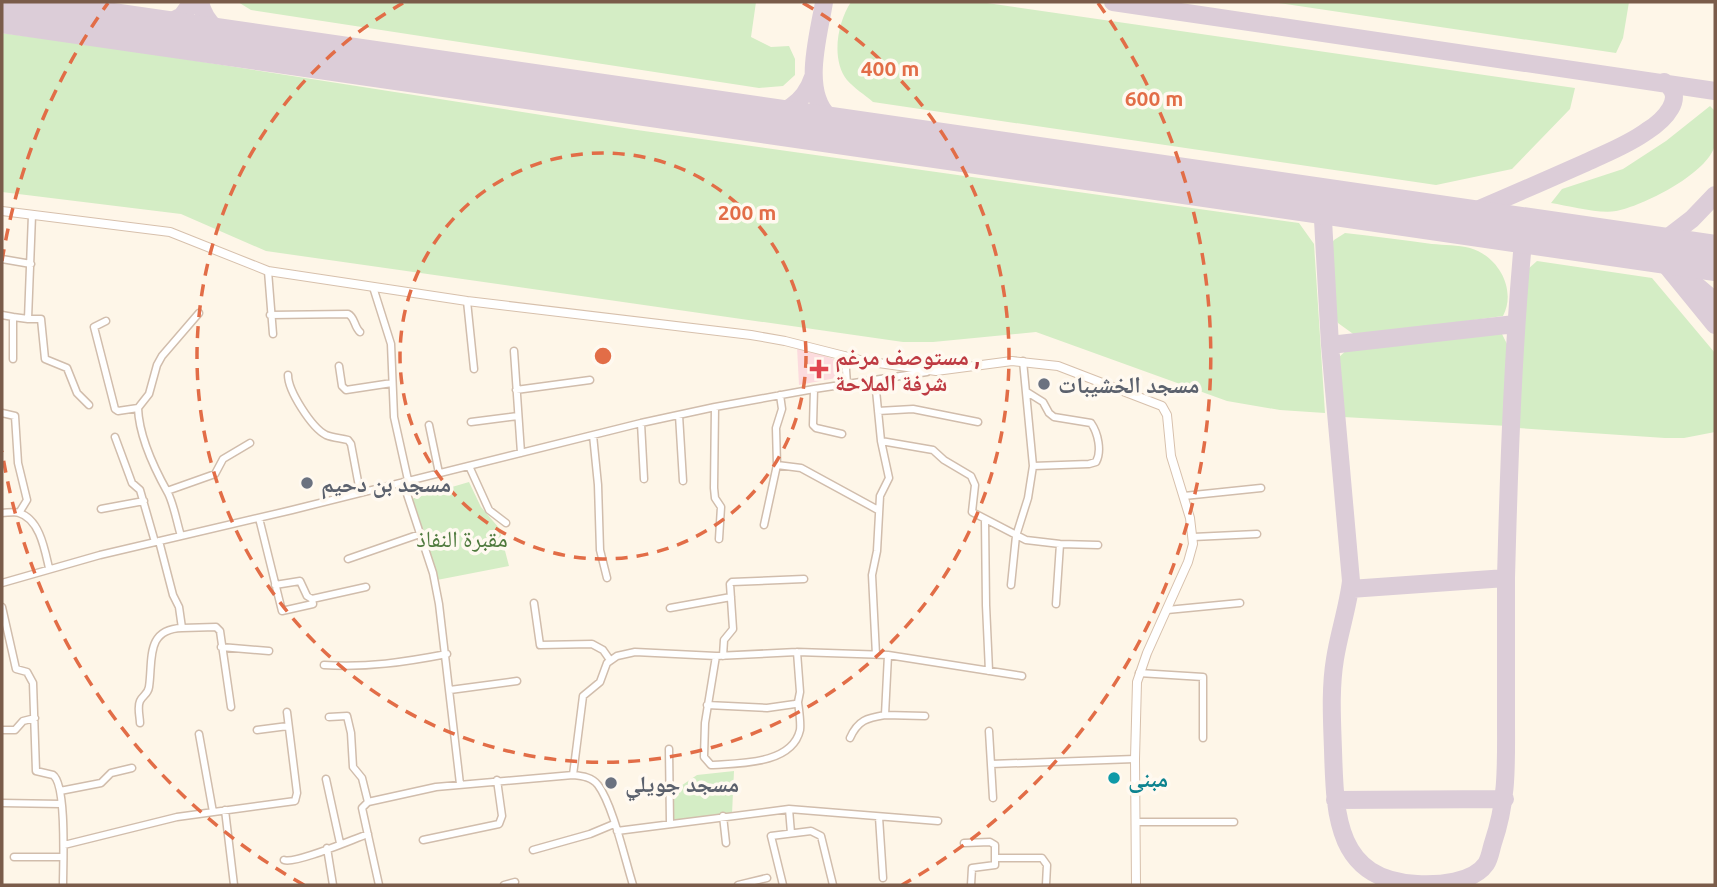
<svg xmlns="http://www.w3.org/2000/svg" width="1717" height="887" viewBox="0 0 1717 887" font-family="Ubuntu,'Noto Naskh Arabic',sans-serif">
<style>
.medical{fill:#fcdbde}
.green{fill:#d4edc5}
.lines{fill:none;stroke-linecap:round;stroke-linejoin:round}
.taxiway{stroke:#dccdd8;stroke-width:18}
.runway{stroke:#dccdd8;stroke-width:46}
.street-casing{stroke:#d1bdac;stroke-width:9}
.secondary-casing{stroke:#d7c0ac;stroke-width:10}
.street{stroke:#fff;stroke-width:6}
.secondary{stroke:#fff;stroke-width:8}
.ring{fill:none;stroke:#e26d47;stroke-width:3.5;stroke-dasharray:12 9}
.health-dot{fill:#e0444e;stroke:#fff9f0;stroke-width:2.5}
.worship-dot{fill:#6b7280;stroke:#fff9f0;stroke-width:2.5}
.culture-dot{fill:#0f9aa8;stroke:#fff9f0;stroke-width:2.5}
.labels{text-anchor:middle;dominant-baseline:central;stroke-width:7;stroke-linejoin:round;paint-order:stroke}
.health-label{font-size:23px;font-weight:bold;fill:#be3a42;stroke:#fff9f0;text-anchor:start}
.worship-label{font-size:23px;font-weight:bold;fill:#5b616d;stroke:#fff9f0;text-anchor:start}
.park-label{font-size:23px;fill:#4f7a3e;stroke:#fff9f0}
.culture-label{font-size:23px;font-weight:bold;fill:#0d838f;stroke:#fff9f0;text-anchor:start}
.centre{fill:#e26d47;stroke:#fff9f0;stroke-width:3.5}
.ring-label{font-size:21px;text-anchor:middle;font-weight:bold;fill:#e26d47;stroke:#fff9f0;stroke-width:7;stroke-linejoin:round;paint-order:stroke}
</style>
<rect width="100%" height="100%" fill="#fef6e8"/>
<path class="medical" d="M797,347l43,14 1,16 -42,8z"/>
<path class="green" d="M238,2h518l-5,35 20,10 18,-1 6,13v16l-12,11 -24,2 -508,-78z
M851,2h129l595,86 -5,21 -58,60 -76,16 -563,-83c-8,-7 -19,-14 -26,-22 -16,-20 -10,-57 4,-78z
M1272,2h357l-6,36 -7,15z
M2,33l119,16 516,81 662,93 15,21 11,169 -45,-3 -53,-9 -191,-69 -103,10h-30l-637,-91 -85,-37 -179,-22z
M1710,106l5,5c0,11 2,27 -1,37 -10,27 -71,58 -98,63 -17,3 -47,-5 -65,-8l11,-14 61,-20 43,-28z
M1345,233c29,3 58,7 87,11 12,1 26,1 38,4 28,8 47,41 33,68l-147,20 -18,-13 -4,-8 -6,-66 6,-9z
M1537,261l115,17 63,75v79l-31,6h-19l-147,-10 10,-159z
M1492,331l10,3 6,12v80l-165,-9 -6,-51 1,-8 11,-10z
M469,482l12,25 18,21 10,38 -72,14 -26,-81z
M734,771l-2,43 -60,6v-28l25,-17z"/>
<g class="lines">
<path class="taxiway" d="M200,2c5,23 23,34 43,43
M824,2c-5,33 -23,89 5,115 8,7 18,12 28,17
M1113,2l602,89
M150,32l32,-16 10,-14
M757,120c27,-6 47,-16 56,-43
M1322,202l8,143 21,236c-3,26 -12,52 -16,78 -5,30 -3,61 -2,91 2,63 2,130 84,134 21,1 56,-1 69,-20 4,-6 5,-15 7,-21 15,-44 13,-80 13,-126 0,-47 0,-93 0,-139 3,-116 7,-232 18,-347
M1456,219c43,-18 86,-37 129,-56 21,-10 43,-18 62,-32 16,-10 41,-34 17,-49
M1653,249l39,-30 23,-24
M1715,301l-62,-52 62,76
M1330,345l185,-21
M1350,589l156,-11
M1335,800l170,-1"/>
<path class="runway" d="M2,10l1713,248"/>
<defs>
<path id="street" d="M2,259l29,5
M268,271l5,63
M373,287l18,57 3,73 14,63
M467,301l7,68
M2,315l11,2
M270,315l78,-1c7,3 6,13 12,18
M28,319h13l4,40 22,9 10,25 12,12
M106,321l-12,6 21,82 3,2 20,-3
M514,351l7,102
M845,356l2,28
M13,359v-42l15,2 4,-104
M339,366l3,20 4,4 46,-7
M288,375c0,16 24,53 38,60 7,3 15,3 22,5l3,4 9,48
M875,380l6,61 8,37 -9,18 -3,55 -5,24 4,80
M814,389l-1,36 3,3 26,6
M516,390l74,-10
M1027,392l16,10 6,11 5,4 37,6c7,10 11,28 5,39l-7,2 -56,2
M715,407l-1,81 1,10 6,9 -2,32
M878,411l35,-2 65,13
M2,413l13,3 3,47 9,37 -8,13
M679,415l4,66
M471,422l47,-6
M641,423l3,56
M429,425l10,48
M593,435l5,50 2,65 7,28
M115,437l17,46 8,7 15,52
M881,441l52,9 11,10 27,16 4,9 -3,27 54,28 34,4 38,1
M777,465l24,3 77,42
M469,466l20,44 17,13
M403,482l30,91 6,31 21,180
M167,491l48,-17 8,-15 27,-16
M1184,496l77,-8
M101,509l43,-8
M2,513c5,0 13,-2 17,0 21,6 26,38 30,55
M259,518l23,93 31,-7 -1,-5 54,-12
M985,520l1,85 3,66
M764,525l13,-60 -1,-37 6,-19 -2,-14
M181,536c-4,-13 -7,-31 -13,-43 -14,-25 -29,-56 -30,-85l11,-14 8,-29 5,-9 37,-43
M1193,537l64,-3
M159,541l14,54 6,12 3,21 34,-1 4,4 11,76
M348,559l72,-25
M2,583l98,-28 192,-45 349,-87 74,-16 99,-18 113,-17
M275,585l25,-4 7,15 5,3
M1011,585l5,-49 12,-38 5,-32 -10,-105
M534,603l6,42 52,-1 11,6 7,10
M1056,604l4,-60
M2,607l14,62 11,3 6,11 3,88 17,4c14,10 10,90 10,110
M670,608l61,-11
M1167,610l73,-7
M221,647l48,4
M888,655l-3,60 40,1
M716,656l-11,67 -1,34 7,8c27,-2 81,0 89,-35 1,-8 -1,-20 -2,-28
M723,656l1,-16 9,-11 -3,-45 2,-2 72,-3
M324,665c42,3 81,-3 123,-11
M1139,673l64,4v61
M450,690l67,-9
M707,705l60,3 28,-4 3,-2 2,-10 -3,-40
M329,717l18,-1 4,17 2,34 9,11 6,24
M140,723c0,-6 -3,-16 0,-22 3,-6 8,-7 9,-14 4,-26 -4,-58 33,-59
M2,730h13l8,-9 12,-3
M257,730l31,-4
M989,731l4,67
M199,734l14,78
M850,738c8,-18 17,-20 35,-23
M669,749l1,74
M991,764l144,-5
M573,775l10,-79 17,-14 7,-19 10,-7 18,-4 81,4 81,-4 91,3 134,21
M326,779l14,64
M60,791l41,-8 10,-10 21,-5
M2,803l59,1
M789,809l2,24
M225,810l9,75
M723,816l3,27
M879,817l4,61
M1136,822h98
M617,831l172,-22 149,12
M423,840l76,-16 3,-8 -5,-36
M964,843l26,-1 5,3v20l-23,3 -1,17
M64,845l113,-28 118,-16 2,-8 -10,-81
M327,848l6,37
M533,850l57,-16 24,-10
M14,857h49
M997,858h45l5,7 -1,20
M284,860c12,4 67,-20 84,-26
M379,885l-17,-77 6,-6 68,-15 137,-12c9,1 19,2 25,10 15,20 27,75 35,100
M504,885l11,-3
M738,885l29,-7
M783,885l-12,-49 40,-5 10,5 12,49"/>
<path id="secondary" d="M2,211l168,21 98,39 199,30 284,34 34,6 79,20 72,10 76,-10 46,5 104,40 5,9 4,41 19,62 3,26 -5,18 -41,91 -10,29 -2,77 1,126"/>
</defs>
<use href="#street" class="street-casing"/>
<use href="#secondary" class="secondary-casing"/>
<use href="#street" class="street"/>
<use href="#secondary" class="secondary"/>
</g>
<g class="ring">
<circle cx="603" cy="356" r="203"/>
<path d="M803 3A406 406 0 1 1 403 3"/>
<path d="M304 885A608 608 0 0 1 2 451M2 261A608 608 0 0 1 108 3M1098 3A608 608 0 0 1 902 885"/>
</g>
<path class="health-dot" d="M815.5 358.5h7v7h7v7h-7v7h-7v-7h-7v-7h7z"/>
<g class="worship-dot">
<circle cx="1044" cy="384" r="7"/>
<circle cx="307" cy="483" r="7"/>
<circle cx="611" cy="783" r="7"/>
</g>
<circle class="culture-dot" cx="1114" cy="778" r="7"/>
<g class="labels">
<g class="health-label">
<text x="835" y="356">مستوصف مرغم ,<tspan x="835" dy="26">شرفة الملاحة</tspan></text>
</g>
<g class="worship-label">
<text x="1058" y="384">مسجد الخشيبات</text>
<text x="321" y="483">مسجد بن دحيم</text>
<text x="625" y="783">مسجد جويلي</text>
</g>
<g class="park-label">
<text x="462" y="538">مقبرة النفاذ</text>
</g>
<g class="culture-label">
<text x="1128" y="778">مبنى</text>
</g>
</g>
<circle cx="603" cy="356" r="10" class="centre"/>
<g class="ring-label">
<text x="890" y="76">400 m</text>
<text x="1154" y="106">600 m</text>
<text x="747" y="220">200 m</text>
</g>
<rect width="1717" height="887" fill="none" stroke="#7a5c4a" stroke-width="7"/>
</svg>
